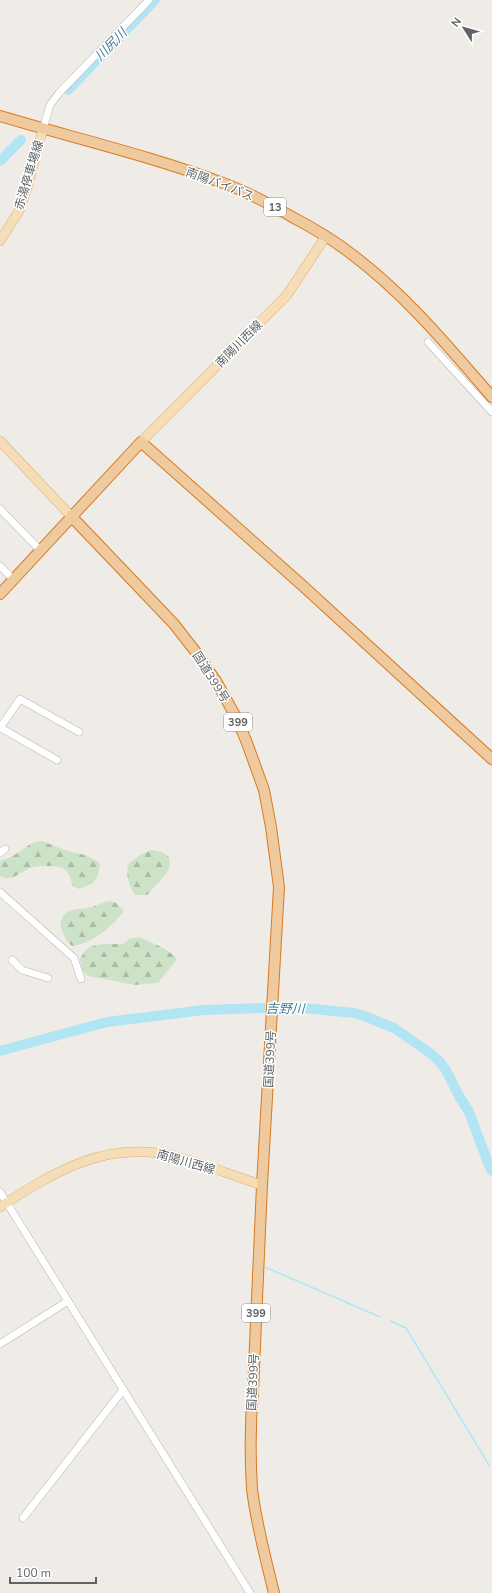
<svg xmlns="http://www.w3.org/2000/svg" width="492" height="1593" viewBox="0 0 492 1593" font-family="'Nunito Sans','Noto Sans JP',sans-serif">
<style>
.forest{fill:url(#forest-firs)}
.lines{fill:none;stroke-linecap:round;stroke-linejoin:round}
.stream{stroke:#b2e5f4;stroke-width:1.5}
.river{stroke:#b2e5f4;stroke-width:10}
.minor-casing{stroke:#b2b5b7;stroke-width:8}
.major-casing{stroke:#dfaa70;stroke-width:10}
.highway-casing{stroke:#d8791f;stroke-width:12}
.minor{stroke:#fff;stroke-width:7}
.major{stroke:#f5deb7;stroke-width:9}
.highway{stroke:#efca9e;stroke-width:10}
.labels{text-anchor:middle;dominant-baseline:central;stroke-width:3;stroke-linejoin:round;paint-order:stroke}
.shield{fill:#fff;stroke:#8f9293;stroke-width:1}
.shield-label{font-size:11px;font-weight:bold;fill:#5f6365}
.street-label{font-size:12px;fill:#5f6365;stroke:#fff}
.water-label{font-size:13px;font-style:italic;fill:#497d94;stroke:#fff}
</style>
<defs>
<pattern id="forest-firs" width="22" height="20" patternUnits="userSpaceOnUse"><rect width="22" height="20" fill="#cde3c8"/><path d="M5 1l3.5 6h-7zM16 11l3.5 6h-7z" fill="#aabca6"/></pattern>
</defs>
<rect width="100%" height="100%" fill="#efece8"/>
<path class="forest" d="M41,841c8,2 15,6 24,9 15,5 23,3 35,14 -2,17 -5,19 -21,25l-6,-3c-5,-17 -8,-20 -26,-20 -7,0 -13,0 -19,3 -9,4 -18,14 -28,7v-15l13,-5 19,-13z
M151,850l11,2 7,5 1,9 -3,7 -20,22h-12c-7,-11 -9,-18 -7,-31l12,-9z
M110,901l6,2 8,8c-12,16 -32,33 -52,35 -9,-8 -18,-26 -4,-34 7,-4 14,-3 21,-4 8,-2 13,-6 21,-7z
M139,937c13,6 29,11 38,22l-19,24 -23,2 -47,-9 -6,-6 -2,-11 6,-10 7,-3 10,-2h20l6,-5z"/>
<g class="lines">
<path class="stream" d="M265,1267l115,50
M390,1321l16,7 83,137"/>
<path class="river" d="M68,90l87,-90
M0,161l21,-21
M0,1051l107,-29 97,-12 89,-3 61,6 13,4 27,11 36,25 10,9 6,8 13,26 10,16 19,51 4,8"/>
<defs>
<path id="minor" d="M43,129l7,-24 9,-12 90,-93
M428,342l64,70
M0,509l40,41
M0,566l13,13
M0,728l20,-29 59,33
M1,728l56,32
M0,853l5,-4
M0,892l74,66 7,21
M12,960l10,10 26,8
M0,1192l250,401
M0,1344l68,-43
M23,1518l100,-128"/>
<path id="major" d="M0,241l19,-30 9,-26 15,-56
M0,441l71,75
M141,442l146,-147 39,-59
M0,1207c54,-35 105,-67 173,-51 30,7 60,20 89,29"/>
<path id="highway" d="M0,116c74,22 151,40 223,67 25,9 48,22 71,35 19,10 38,21 56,35 54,40 98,93 142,144
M71,516l103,108 21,27 21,30 21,38 10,24 17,47 7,37 8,60 -17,298 -9,206c-3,33 -3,65 -1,98 4,34 14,71 22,104
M0,594l141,-152 162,144 189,173"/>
</defs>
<use href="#minor" class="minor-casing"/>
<use href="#major" class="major-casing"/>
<use href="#highway" class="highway-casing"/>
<use href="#minor" class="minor"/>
<use href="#major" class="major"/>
<use href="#highway" class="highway"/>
</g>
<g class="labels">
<g class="shield">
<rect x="264" y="198" width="22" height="18" rx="3"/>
<rect x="224" y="713" width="28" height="18" rx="3"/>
<rect x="242" y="1304" width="28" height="18" rx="3"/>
</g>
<g class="shield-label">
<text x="275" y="207">13</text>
<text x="238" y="722">399</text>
<text x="256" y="1313">399</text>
</g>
<g class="street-label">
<text transform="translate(29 175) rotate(-73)">赤湯停車場線</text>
<text transform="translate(220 184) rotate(21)">南陽バイパス</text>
<text transform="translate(239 344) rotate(-45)">南陽川西線</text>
<text transform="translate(211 677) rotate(58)">国道399号</text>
<text transform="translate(270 1059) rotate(-87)">国道399号</text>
<text transform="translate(186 1162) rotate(16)">南陽川西線</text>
<text transform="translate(253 1382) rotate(-87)">国道399号</text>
</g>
<g class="water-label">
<text transform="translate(111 45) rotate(-46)">川尻川</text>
<text transform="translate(285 1009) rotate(1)">吉野川</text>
</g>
</g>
<g transform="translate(464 28) rotate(307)" stroke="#ffffff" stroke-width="3" paint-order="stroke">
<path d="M0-3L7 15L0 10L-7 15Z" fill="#5f6365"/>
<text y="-6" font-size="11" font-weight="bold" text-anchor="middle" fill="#5f6365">N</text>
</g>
<path d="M10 1577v6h86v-6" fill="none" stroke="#5f6365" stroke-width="2"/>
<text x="16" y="1577" font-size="12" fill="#5f6365" stroke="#ffffff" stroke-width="3" paint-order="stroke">100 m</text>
</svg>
